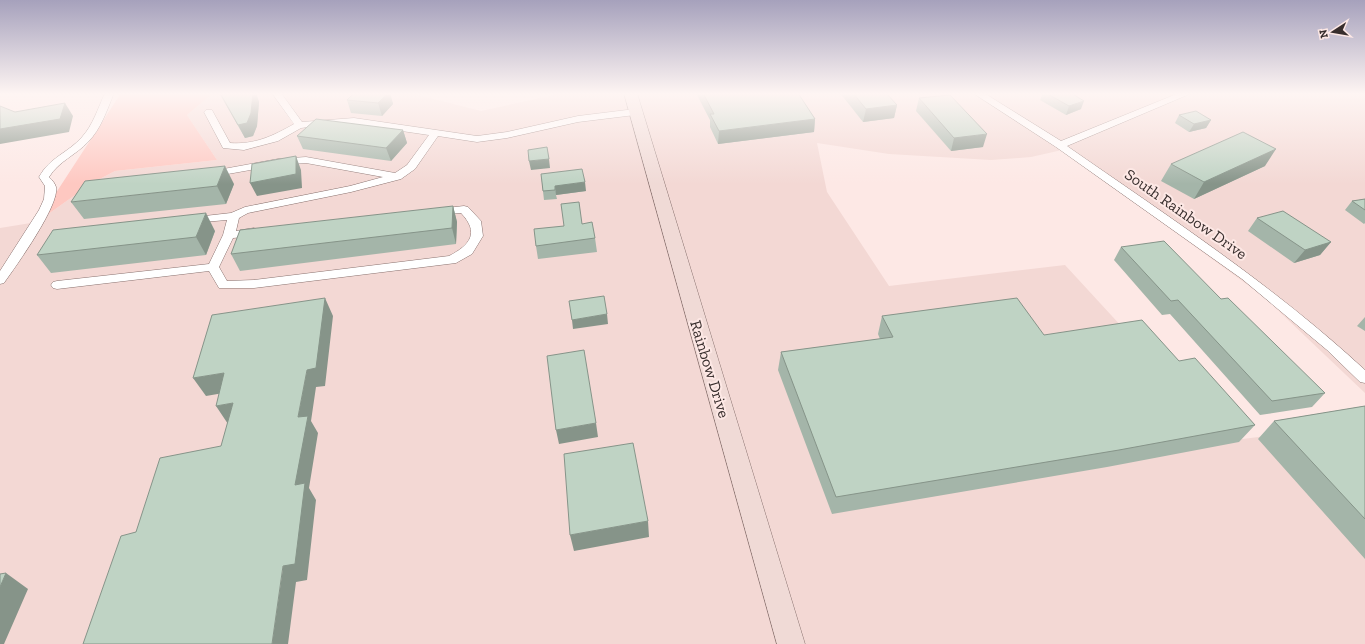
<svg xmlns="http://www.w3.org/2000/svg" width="1365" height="644" viewBox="0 0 1365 644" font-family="'Zilla Slab',serif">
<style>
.built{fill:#f3d8d4}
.green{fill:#fec8c1}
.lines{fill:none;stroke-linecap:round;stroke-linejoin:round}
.street-casing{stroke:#89726f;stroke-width:1}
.secondary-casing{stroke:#89726f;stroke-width:1}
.street{fill:#fff;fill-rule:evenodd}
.secondary{fill:#f0dad6;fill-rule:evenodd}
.wall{fill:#a4b5a9}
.shaded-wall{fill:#869489}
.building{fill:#bfd3c4;stroke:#869489}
.labels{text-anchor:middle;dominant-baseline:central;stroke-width:4;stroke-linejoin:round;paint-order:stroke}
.street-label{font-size:16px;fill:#382e2d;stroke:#fde8e5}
</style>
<rect width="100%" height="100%" fill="#fde8e5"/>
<path class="built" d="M410,93l71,18 82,-18h416l6,4 10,-4h370v300l-102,-97 -201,-146 -31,7 -40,3 -102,-6 -72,-11 10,49 62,94 176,-21 162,176 138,-18v221h-1365v-416l37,-6 55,-39 23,-12 102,-11 -30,-45 24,-21z"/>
<path class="green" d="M121,93h92l-26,22 30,45 -102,11 -23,12 -55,39z"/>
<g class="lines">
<defs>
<path id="street" d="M105,93h9c-7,17 -13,36 -26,49 -12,13 -29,19 -39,35 3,3 6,6 7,10 4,18 -40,79 -52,96l-4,1v-13l39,-61 5,-11 1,-13 -6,-9c11,-20 29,-24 43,-40 11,-12 16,-29 23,-44z
M272,93h9l21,29 52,-4 123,18 30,-4 71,-16 57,-7 5,3 -5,3 -57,7 -71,16 -30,4 -39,-6 -23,33 -14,10 -50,13 -103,21 -9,5 -3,13 18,-3 6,4 -6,4 -21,2 -14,29 8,14 27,-1 195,-24c21,-11 31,-23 12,-43l-24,2 -6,-3 6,-3 27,-3 4,1 13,14 2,15 -11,18 -16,9 -202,25h-35l-10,-17 -152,18 -4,-1 -2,-3 2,-3 4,-1 152,-17 14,-29 4,-15 -36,3 -4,-1 -2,-2 2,-2 44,-5 14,-6 105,-21 33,-9 -77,-14 -28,2 -67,12 -5,-3 1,-2 71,-13 28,-2 89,16 12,-8 22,-30 -75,-11 -31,1 -22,3 -23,13 -34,9 -21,-2 -19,-36 2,-2h6l18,33c24,2 43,-7 64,-19z
M973,93h11l77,48 118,-48h13l-125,53c102,71 206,139 298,224v13l-5,-1 -33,-32 -85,-71 -186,-132z"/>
<path id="secondary" d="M624,93h13l168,551h-28z"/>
</defs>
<use href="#street" class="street-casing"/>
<use href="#secondary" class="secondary-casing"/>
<use href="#street" class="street"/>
<use href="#secondary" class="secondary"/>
</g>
<path class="wall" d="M219,93h37l3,9 -2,24 -4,10 -8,2z
M354,93h36l3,11 -11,12 -31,-3 -4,-13z
M696,93h102l17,26 -1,13 -96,12 -8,-17v-7z
M840,93h46l11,12 -3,13 -31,4z
M1043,93h28l10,16 -15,6 -26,-15z
M919,98l64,49 -32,4 -35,-40z
M1179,115l32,5 -5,8 -17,4 -14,-9z
M403,130l4,13 -16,18 -88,-12 -6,-13z
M1171,164l94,2 -71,33 -33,-18z
M541,174l45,17 -30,4 1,4 -13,1z
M234,184l-8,20 -142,15 -13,-17z
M1365,199v24l-1,1 -19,-14 7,-9z
M453,206l4,16 -1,22 -216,27 -9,-17z
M1257,218l74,24 -11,13 -26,8 -46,-32z
M582,224l13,14 2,14 -59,7 -2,-13z
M215,231l-9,24 -155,18 -14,-18z
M1121,247l100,52 104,94 -13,14 -52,8 -90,-101 -8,1 -48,-55z
M882,316l162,19 135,26 76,64 -16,17 -132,25 -275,47 -54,-144 3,-18 99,-13 -2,-5z
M1365,317v14l-8,-5z
M1365,406v153l-107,-120 16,-18z"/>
<path class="shaded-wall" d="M253,93h3l3,9 -2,24 -4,10 -8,2 -7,-13z
M388,93h2l3,11 -11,12 -4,-13z
M1084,101l-3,8 -15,6 3,-9z
M65,103l8,13 -4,16 -69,12v-15z
M897,105l-3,13 -31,4 3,-13z
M815,119l-1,13 -96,12 1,-13z
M1211,120l-5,8 -17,4 5,-8z
M403,130l4,13 -16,18 -5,-13z
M987,134l-4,13 -32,4 3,-13z
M1276,149l-11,17 -71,33 10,-17z
M296,156l5,14 1,18 -45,8 -7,-13z
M549,159l1,9 -19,2 -2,-9z
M225,166l9,18 -8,20 -9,-18z
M585,182l1,9 -30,4 -1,-9z
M453,206l4,16 -1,22 -4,-16z
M206,213l9,18 -9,24 -10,-18z
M1331,242l-11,13 -26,8 11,-13z
M325,298l8,18 -8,70 -9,1 -5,34 7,12 -9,55 7,12 -9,80 -11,2 -8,62h-16l23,-159 3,-68 9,-47z
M607,314l1,10 -35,5 -1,-9z
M224,373l11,18 -29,5 -13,-18z
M233,403l-5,21 -12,-18z
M596,423l2,14 -39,7 -3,-14z
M648,521l1,16 -75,14 -4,-16z
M6,573l22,16 -24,55h-4v-57z"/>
<path class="building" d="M220,93h33l-2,20 -4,10 -9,2z
M354,93h34l-10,10 -31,-3z
M703,93h95l17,26 -96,12 -9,-17h4z
M853,93h33l11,12 -31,4z
M1046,93h25l13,8 -15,5z
M950,95l37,39 -33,4 -35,-40z
M65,103l-5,16 -60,10v-23l15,6z
M1196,111l15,9 -17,4 -15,-9z
M316,119l87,11 -17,18 -89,-12z
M1243,132l33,17 -72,33 -33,-18z
M547,147l2,12 -20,2 -1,-11z
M296,156v18l-46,9 2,-19z
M225,166l-8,20 -146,16 14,-21z
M582,169l3,13 -30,4v4l-12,1 -2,-17z
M1365,199v11l-13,-9z
M579,202l3,22 10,-2 3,16 -59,8 -2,-17 30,-3 -3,-22z
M453,206l-1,22 -221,26 9,-24z
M1283,211l48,31 -26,8 -48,-32z
M206,213l-10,24 -159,18 16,-25z
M1164,241l57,58 7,-1 97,95 -53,8 -94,-101 -7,1 -50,-54z
M604,296l3,18 -35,6 -3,-19z
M325,298l-9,70 -9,2 -9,47 10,-1 -13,69 10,-2 -10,81 -12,2 -11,78h-189l38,-108 15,-4 24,-74 61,-12 12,-43 -17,3 8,-33 -31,5 19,-63z
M1017,298l27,37 98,-15 37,41 16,-3 60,67 -136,25 -283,47 -55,-145 112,-15 -11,-21z
M584,350l12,73 -40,7 -9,-74z
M1365,406v113l-91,-98z
M633,443l15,78 -78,14 -6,-81z
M6,573l-6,14v-13z"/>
<linearGradient id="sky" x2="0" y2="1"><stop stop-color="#a6a1bc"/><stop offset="0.51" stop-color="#fef5f3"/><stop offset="1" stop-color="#fef5f3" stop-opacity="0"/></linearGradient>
<rect width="1365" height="184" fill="url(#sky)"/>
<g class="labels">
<g class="street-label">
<text transform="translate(1186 214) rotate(35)">South Rainbow Drive</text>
<text transform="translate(710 369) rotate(73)">Rainbow Drive</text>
</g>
</g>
<g transform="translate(1333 32) rotate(258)" stroke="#fde8e5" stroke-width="3" paint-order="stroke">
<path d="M0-3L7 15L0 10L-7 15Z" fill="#382e2d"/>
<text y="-6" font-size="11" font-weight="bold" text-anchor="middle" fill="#382e2d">N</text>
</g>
</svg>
